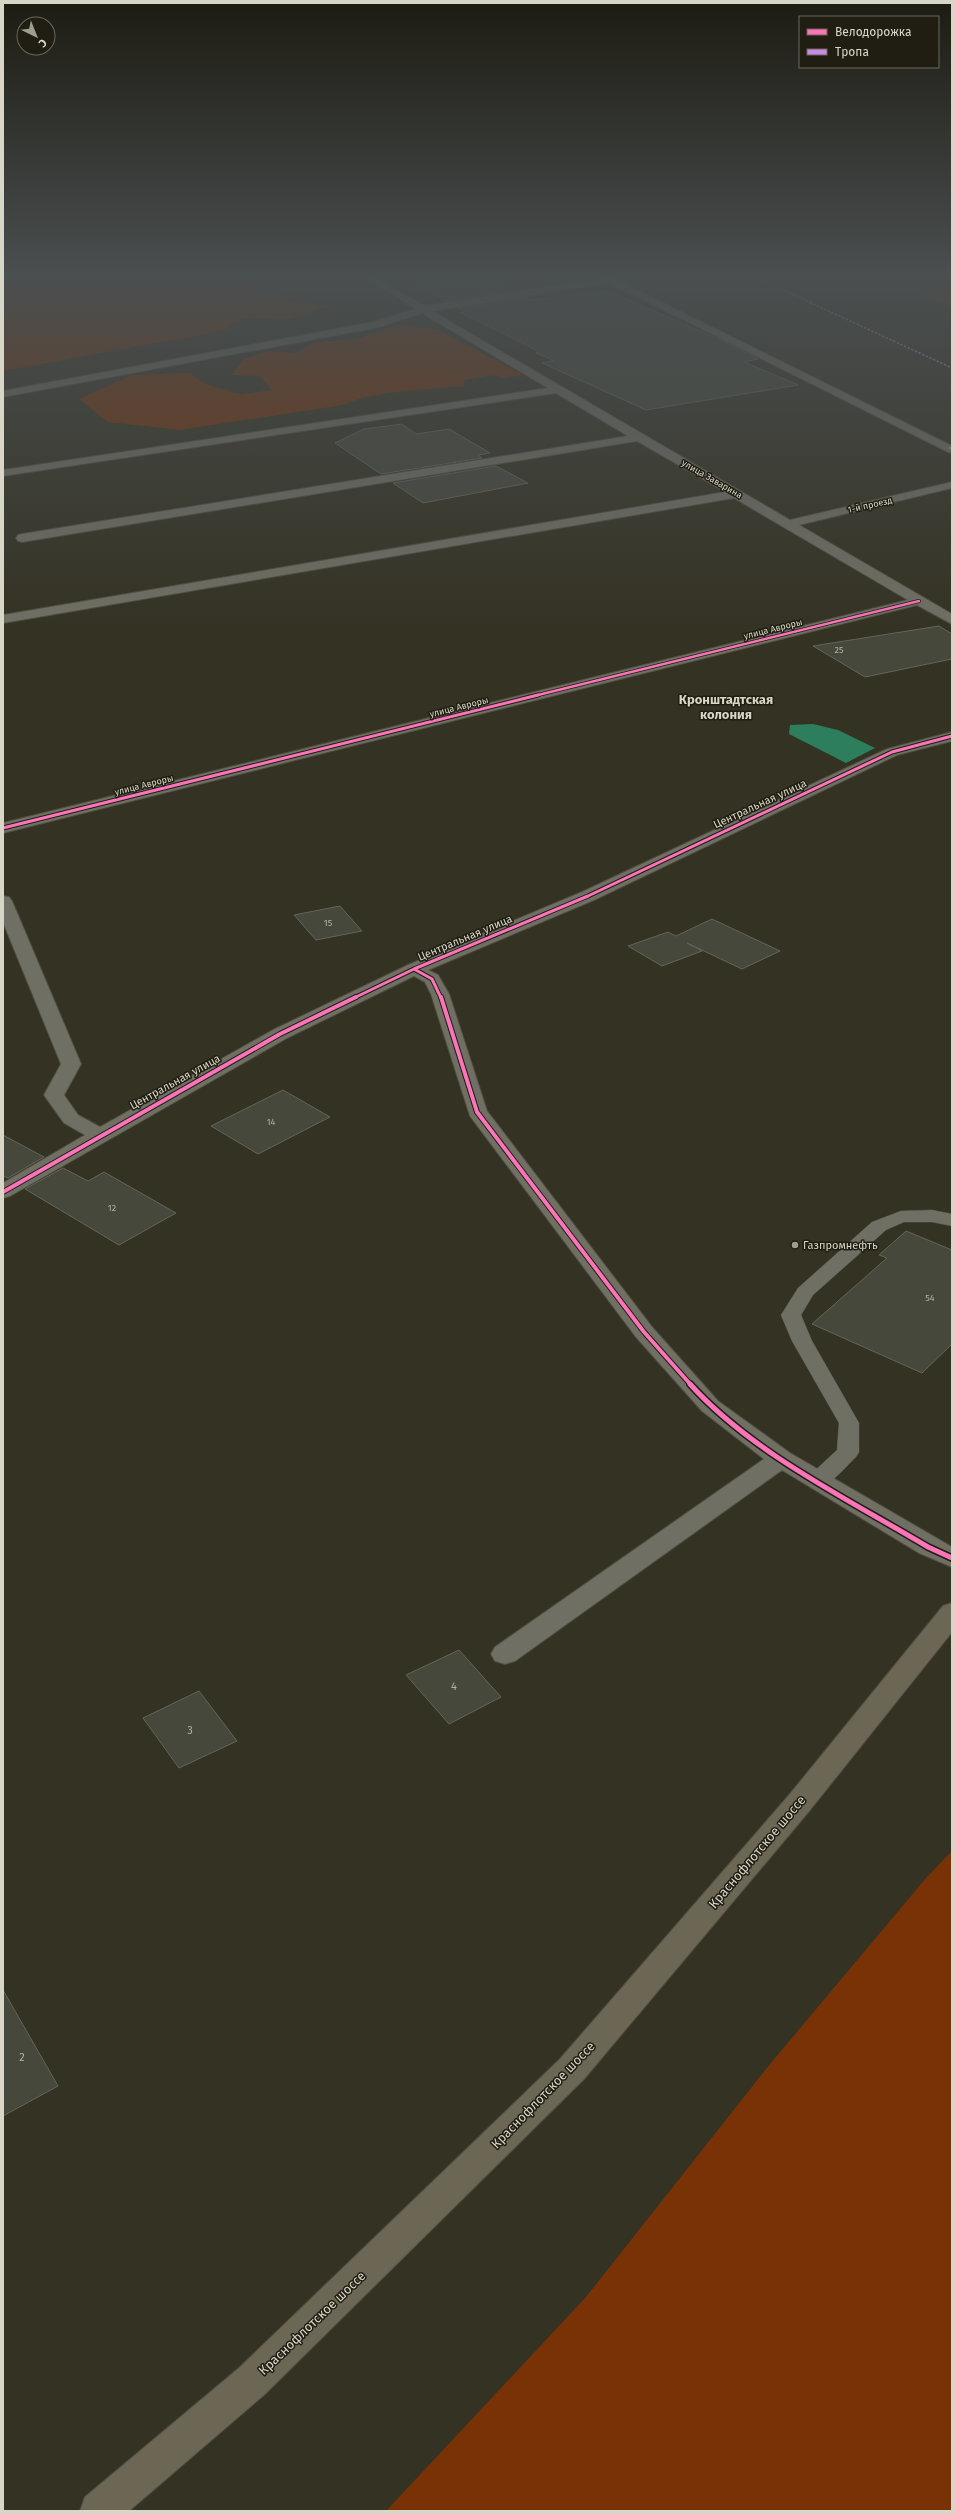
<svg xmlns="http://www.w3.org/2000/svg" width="955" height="2514" viewBox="0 0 955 2514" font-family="'Fira Sans',sans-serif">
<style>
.green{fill:#793106}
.water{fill:#2d7e5c}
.building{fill:#46483c;stroke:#636559}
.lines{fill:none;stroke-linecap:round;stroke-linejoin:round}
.service-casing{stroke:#504e41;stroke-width:1}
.minor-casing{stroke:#504e41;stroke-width:2}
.primary-casing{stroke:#504e41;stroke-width:2}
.service{fill:#706f64;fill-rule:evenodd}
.minor{fill:#706f64;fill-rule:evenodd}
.primary{fill:#6c6755;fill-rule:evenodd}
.quiet{stroke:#ca8be6;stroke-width:1.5;stroke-dasharray:2.5 1.5;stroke-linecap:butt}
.cycleway-far3-casing{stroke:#201e13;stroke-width:4}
.cycleway-far2-casing{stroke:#201e13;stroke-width:5}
.cycleway-far1-casing{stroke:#201e13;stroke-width:6}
.cycleway-casing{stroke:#201e13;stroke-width:8}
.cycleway-far3{stroke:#fb73b8;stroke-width:2.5}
.cycleway-far2{stroke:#fb73b8;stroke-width:3}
.cycleway-far1{stroke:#fb73b8;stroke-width:4}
.cycleway{stroke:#fb73b8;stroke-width:5}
.poi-dot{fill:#9f9d8e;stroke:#201e13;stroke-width:1.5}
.labels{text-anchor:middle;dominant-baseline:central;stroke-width:3;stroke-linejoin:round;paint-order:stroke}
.far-street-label{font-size:9px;fill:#d8d6c7;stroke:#201e13}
.number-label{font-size:9px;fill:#b4b2a4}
.street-label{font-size:11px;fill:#d8d6c7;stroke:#201e13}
.poi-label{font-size:11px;fill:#d8d6c7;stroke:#201e13;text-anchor:start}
.near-number-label{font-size:11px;fill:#b4b2a4}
.far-district-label{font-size:13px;font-weight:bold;fill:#d8d6c7;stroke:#201e13}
.near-street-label{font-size:13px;fill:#d8d6c7;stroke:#201e13}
</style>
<rect width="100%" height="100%" fill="#343223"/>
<path class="green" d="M3,277h240l40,23 46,6 -43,14 -42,-2 -22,13 -219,40z
M895,277h57v32z
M396,325l41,4 86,46 -19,3 -11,-3 -29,5v6c-41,5 -84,3 -121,19l-163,25 -72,-8 -29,-23 53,-24 58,-2 15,11 35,10 33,-4 -14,-14 -28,-1 13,-16 25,-8 26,2 19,-10 43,-4z
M952,1851v660h-566l200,-214 184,-233 156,-186z"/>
<path class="water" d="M813,724l25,6 37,18 -29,15 -57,-29 1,-9z"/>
<path class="building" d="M483,277l29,14 -66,10 -31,-16z
M608,291l117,51 33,17 -14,3 54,23 -152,25 -104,-47 12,-2 -18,-8 4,-1 -79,-40h4l-7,-4 68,-10 4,2z
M402,424l14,10 33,-5 41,24 -12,2 4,3 -101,16 -46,-31 29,-14z
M496,466l32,17 -105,20 -30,-20z
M939,626l13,8v25l-87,18 -52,-31z
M340,906l22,25 -46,9 -22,-25z
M712,919l68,32 -38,18 -55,-26 15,8 -40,15 -34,-20 40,-14 8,4z
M283,1090l47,27 -72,37 -47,-28z
M3,1135l41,22 -36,21 -5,-2z
M63,1168l25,13 16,-9 72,41 -57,32 -94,-56z
M906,1231l46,19v94l-30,29 -110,-49 75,-66 -8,-3z
M459,1650l42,47 -52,27 -43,-49z
M199,1691l38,50 -58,27 -36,-50z
M3,1990l55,96 -55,30z"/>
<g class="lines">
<defs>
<path id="service" d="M932,1210l20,4v12l-20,-4h-28l-18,8 -73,65 -12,20 11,26 47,82v29l-3,5c-13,12 -28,34 -47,29l-3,-5 3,-5 28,-26 2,-27 -47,-82 -11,-26 17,-27 74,-66 29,-11z"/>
<path id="minor" d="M365,277h9l51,29 186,-29 341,169v7l-4,-1 -338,-169 -178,28 358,209 162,-38v6l-153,37 153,89v10l-35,-19 -914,228v-10l905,-223 -174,-102 -731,125v-8l722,-123 -88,-51 -615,101 -4,-1 -2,-3 2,-3 4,-1 606,-98 -72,-43 -553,83v-6l545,-82 -126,-75 -47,15 -372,69v-6l370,-69 43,-13z
M952,732v9l-55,14 -303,145 -166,70 10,5 11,19 38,117 165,216 66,74 72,52 162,94v20l-33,-14 -137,-83 -267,191 -10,3 -10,-3 -4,-7 4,-7 269,-188 -62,-48 -66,-74 -166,-221 -39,-122 -6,-12 -11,-6 -127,62 -277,158 -7,2v-15l82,-48 -21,-12 -20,-28 17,-31 -58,-142v-26l6,1 3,4 69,163 -17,31 14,20 22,12 173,-97 135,-65 174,-73 305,-143z"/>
<path id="primary" d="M952,1603v29l-142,178 -226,269 -319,315 -136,117h-49l5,-14 154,-129 321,-309 230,-265 153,-188z"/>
</defs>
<use href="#service" class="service-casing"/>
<use href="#minor" class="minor-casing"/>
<use href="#primary" class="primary-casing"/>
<use href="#service" class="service"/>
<use href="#minor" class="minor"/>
<use href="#primary" class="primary"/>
<path class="quiet" d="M755,277l197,91
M949,448h3"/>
<defs>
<path id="cycleway-far3" d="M534,696l385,-95"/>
<path id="cycleway-far2" d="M3,828l535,-133
M414,969l18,10 9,19
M354,998l60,-29 174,-73 304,-144 60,-16"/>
<path id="cycleway-far1" d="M441,997l36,115 167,220 47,53
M3,1192l277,-158 76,-37"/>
<path id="cycleway" d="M690,1384c62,69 158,115 238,163l24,11"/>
</defs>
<use href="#cycleway-far3" class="cycleway-far3-casing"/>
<use href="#cycleway-far2" class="cycleway-far2-casing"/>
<use href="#cycleway-far1" class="cycleway-far1-casing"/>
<use href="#cycleway" class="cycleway-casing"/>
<use href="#cycleway-far3" class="cycleway-far3"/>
<use href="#cycleway-far2" class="cycleway-far2"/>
<use href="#cycleway-far1" class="cycleway-far1"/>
<use href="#cycleway" class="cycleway"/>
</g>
<linearGradient id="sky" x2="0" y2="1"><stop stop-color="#1d1c13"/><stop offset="0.44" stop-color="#4a4f50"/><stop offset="1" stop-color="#4a4f50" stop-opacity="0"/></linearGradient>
<rect width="955" height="628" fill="url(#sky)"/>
<circle class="poi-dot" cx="795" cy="1245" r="4"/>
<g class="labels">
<g class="far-street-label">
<text transform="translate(712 479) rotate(30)">улица Заварина</text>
<text transform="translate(870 505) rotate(-13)">1-й проезд</text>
<text transform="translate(773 629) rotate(-14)">улица Авроры</text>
<text transform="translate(459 707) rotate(-14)">улица Авроры</text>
<text transform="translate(144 785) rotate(-14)">улица Авроры</text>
</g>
<g class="number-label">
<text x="839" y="650">25</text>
<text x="328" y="923">15</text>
<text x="271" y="1122">14</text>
<text x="112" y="1208">12</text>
<text x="930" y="1298">54</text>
</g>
<g class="street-label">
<text transform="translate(760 804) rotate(-25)">Центральная улица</text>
<text transform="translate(465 938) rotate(-23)">Центральная улица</text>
<text transform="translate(175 1082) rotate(-29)">Центральная улица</text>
</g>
<g class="poi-label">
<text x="803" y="1245">Газпромнефть</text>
</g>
<g class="near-number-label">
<text x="454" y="1686">4</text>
<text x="190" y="1730">3</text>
<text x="22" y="2057">2</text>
</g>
<g class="far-district-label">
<text x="726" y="699">Кронштадтская<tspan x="726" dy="15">колония</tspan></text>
</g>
<g class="near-street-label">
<text transform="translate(757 1852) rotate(-50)">Краснофлотское шоссе</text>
<text transform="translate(543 2095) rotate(-46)">Краснофлотское шоссе</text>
<text transform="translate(312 2323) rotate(-44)">Краснофлотское шоссе</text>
</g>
</g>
<rect width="955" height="2514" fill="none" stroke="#d8d6c7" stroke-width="8"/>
<rect x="799" y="16" width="140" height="52" fill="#201e13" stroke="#6a685b"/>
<rect x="807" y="29" width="20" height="6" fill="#fb73b8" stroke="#6a685b"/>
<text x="835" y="36" font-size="12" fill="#d8d6c7">Велодорожка</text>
<rect x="807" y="49" width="20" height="6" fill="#ca8be6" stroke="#6a685b"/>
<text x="835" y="56" font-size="12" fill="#d8d6c7">Тропа</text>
<g transform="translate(36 36) rotate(137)"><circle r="19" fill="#201e13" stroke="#6a685b"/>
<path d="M0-3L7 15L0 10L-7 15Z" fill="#9f9d8e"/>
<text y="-6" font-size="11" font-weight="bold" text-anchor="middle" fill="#d8d6c7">С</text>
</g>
</svg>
